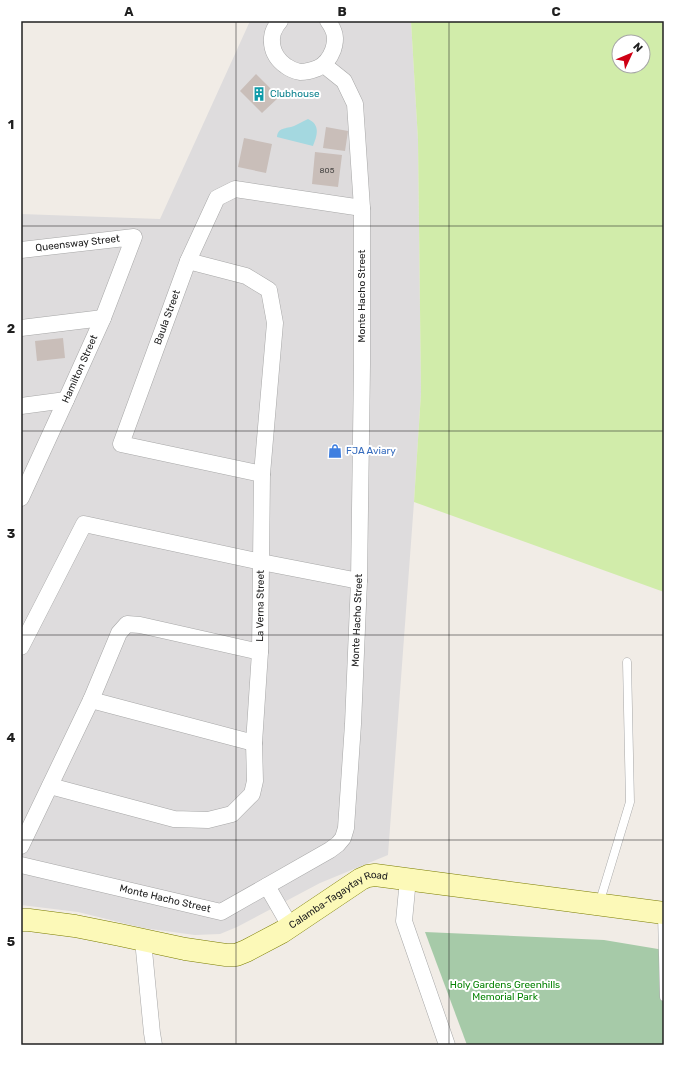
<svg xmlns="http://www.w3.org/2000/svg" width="685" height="1066" viewBox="0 0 685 1066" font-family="Rubik,sans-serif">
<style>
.residential{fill:#dedcdd}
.grass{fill:#d1ecaa;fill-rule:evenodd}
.cemetery{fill:#a6caa8}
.water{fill:#a4d8e0}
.building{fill:#c9beb9}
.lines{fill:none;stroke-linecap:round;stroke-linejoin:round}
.lane-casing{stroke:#a7a7a7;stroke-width:9}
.street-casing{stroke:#a7a7a7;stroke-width:17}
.secondary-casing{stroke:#7b7d00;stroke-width:23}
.lane{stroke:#fff;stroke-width:8}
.street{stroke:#fff;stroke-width:16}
.secondary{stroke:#fcf9b8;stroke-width:22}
.grid{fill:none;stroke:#202020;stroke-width:1;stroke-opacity:0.55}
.labels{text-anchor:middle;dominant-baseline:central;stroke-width:4;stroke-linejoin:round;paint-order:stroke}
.number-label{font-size:8px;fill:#4a4846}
.culture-label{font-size:10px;fill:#0d838f;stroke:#fff;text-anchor:start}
.street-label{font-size:10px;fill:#202020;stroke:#fff}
.shop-label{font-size:10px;fill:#366cbe;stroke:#fff;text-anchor:start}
.park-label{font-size:10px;fill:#098407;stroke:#fff}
.neatline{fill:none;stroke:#202020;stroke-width:1.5}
.grid-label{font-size:13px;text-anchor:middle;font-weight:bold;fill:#202020}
</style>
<rect width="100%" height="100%" fill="#f1ece6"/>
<path class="residential" d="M250,21h161l7,119 3,253 -7,109 -26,353 -68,28 -83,44 -17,7 -25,1 -52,-7 -65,-16 -57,-7v-691l139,5z"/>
<path class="grass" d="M411,21h253v571l-250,-90 7,-109 -3,-253zM619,42h24v24h-24z"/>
<path class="cemetery" d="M425,932l179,8 60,10v95h-197z"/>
<path class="water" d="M308,119c13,6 9,17 5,27l-36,-9c1,-10 9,-8 17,-11 5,-2 9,-5 14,-7z"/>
<path class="building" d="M256,74l23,23 -17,16 -22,-22z
M326,127l22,4 -3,20 -22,-3z
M244,138l28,6 -6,29 -28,-6z
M315,152l27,3 -4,32 -26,-3z
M63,338l2,20 -28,3 -2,-20z"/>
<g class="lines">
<defs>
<path id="lane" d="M599,904l31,-102 -3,-140
M662,913l2,84"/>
<g id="street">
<path d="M280,21c-13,14 -10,34 6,45 4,3 9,5 14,6 6,0 13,-2 18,-4 8,-4 12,-10 15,-18 4,-12 2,-19 -5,-29"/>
<path id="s1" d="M21,250l113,-13 -31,81 -37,82 -45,98"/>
<path d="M21,328l82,-10"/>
<path d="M21,406l45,-6"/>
<path id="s2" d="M262,474l-141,-30 67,-183 29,-63 18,-9 127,19"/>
<path d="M21,647l63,-123 177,38 98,19"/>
<path d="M91,700l163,43"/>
<path id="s3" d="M50,786l124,33 34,1 24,-6 20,-20 3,-13 -1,-38 6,-91 2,-178 13,-151 -6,-33 -23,-14 -58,-15"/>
<path d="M21,846l70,-146 28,-67 8,-9 13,1 120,27"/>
<path id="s4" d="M21,865l200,47 109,-62 8,-6 5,-6 3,-10 7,-104 6,-143 3,-216v-157l-7,-104 -11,-23 -20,-16"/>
<path d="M408,879l-4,42 43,124"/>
<path d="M267,886l23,40"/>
<path d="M143,940l9,93 2,12"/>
</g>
<g id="secondary">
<path id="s5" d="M21,920h8l46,6 45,9 65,14 41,6h10l10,-4 36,-19 79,-53 7,-3 7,-1 289,38"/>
</g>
</defs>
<use href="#lane" class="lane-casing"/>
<use href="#street" class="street-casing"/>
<use href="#secondary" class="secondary-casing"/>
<use href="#lane" class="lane"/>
<use href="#street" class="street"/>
<use href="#secondary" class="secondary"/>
</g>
<path class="grid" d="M236,21v1024M449,21v1024M21,226h643M21,431h643M21,635h643M21,840h643"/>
<defs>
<symbol id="building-bare" viewBox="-9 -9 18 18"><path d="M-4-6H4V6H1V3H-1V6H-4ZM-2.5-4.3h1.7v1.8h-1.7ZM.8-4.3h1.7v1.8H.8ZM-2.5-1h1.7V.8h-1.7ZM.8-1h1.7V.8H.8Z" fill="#0f9aa8" stroke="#fff" stroke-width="2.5" paint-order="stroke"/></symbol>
<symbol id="shop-bare" viewBox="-9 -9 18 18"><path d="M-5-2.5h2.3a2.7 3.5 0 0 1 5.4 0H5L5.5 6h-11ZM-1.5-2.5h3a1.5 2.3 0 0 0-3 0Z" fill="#3f7fe0" stroke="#fff" stroke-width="2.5" paint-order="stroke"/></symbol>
</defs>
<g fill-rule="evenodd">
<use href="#building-bare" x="249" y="84" width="20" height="20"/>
<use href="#shop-bare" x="325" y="441" width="20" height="20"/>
</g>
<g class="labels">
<g class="number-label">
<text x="327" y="170">805</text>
</g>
<g class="culture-label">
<text x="270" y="94">Clubhouse</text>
</g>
<g class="street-label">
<text stroke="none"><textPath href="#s1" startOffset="57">Queensway Street</textPath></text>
<text transform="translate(362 296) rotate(-90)">Monte Hacho Street</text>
<text stroke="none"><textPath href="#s2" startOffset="279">Baula Street</textPath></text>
<text transform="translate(80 369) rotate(-66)">Hamilton Street</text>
<text stroke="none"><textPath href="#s3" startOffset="404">La Verna Street</textPath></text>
<text stroke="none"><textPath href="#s4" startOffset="567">Monte Hacho Street</textPath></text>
<text stroke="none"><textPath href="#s4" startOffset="148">Monte Hacho Street</textPath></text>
<text stroke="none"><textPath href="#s5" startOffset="336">Calamba-Tagaytay Road</textPath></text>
</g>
<g class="shop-label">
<text x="346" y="451">FJA Aviary</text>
</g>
<g class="park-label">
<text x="505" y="985">Holy Gardens Greenhills<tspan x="505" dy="12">Memorial Park</tspan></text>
</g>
</g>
<rect width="685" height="1066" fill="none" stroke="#ffffff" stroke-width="44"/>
<g transform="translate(631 54) rotate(46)"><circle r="19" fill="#ffffff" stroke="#a6a6a6"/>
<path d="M0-3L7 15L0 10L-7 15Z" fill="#cf0014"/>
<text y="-6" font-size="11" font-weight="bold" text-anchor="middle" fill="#202020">N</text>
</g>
<rect x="22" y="22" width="641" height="1022" class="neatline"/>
<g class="grid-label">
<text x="129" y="16">A</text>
<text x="342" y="16">B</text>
<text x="556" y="16">C</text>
<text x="11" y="129">1</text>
<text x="11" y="333">2</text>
<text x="11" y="538">3</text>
<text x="11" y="742">4</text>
<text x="11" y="946">5</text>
</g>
</svg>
